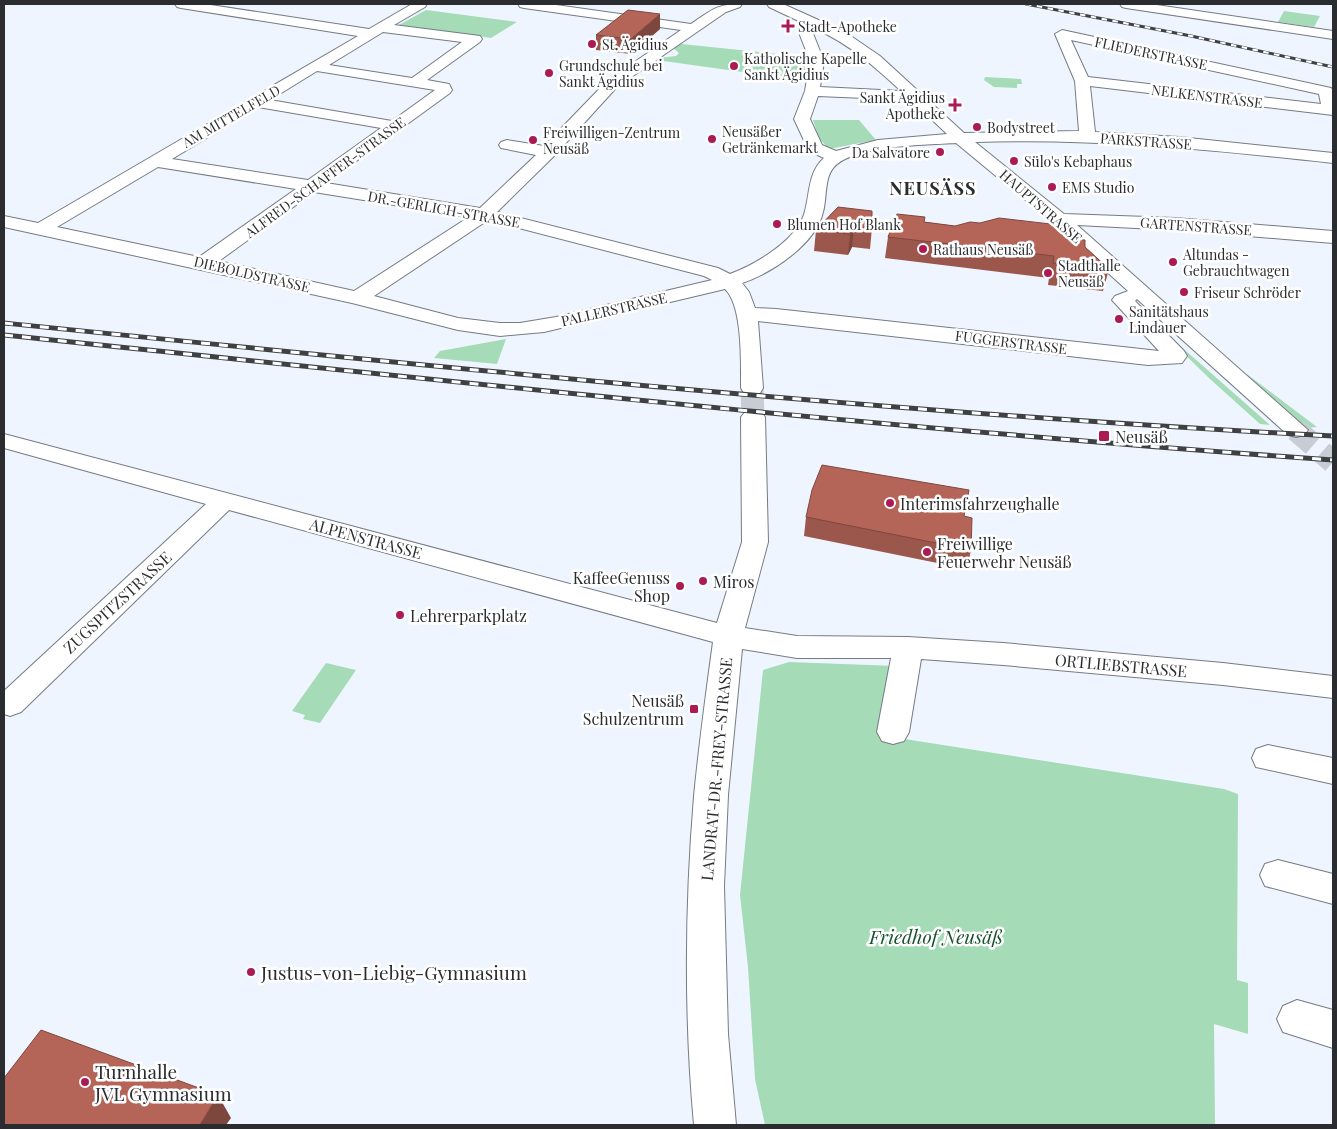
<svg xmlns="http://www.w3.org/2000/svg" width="1337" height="1129" viewBox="0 0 1337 1129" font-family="'Playfair Display',serif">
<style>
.green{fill:#a6dbb7}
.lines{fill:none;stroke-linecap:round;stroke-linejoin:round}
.minor-tunnel{stroke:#c8cdd5;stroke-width:23;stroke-dasharray:23 11;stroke-linecap:butt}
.minor-casing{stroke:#757b84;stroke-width:2}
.minor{fill:#fff;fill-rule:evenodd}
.rail-far1-casing{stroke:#3e4044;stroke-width:3}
.rail-casing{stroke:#3e4044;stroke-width:5}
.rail-far1{stroke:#fff;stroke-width:2;stroke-dasharray:5.5;stroke-linecap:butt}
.rail{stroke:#fff;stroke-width:3;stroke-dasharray:9;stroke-linecap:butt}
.wall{fill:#9b574c}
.shaded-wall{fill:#7e473e}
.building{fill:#b46558;stroke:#7e473e}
.poi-dot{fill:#ab1a52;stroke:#fff;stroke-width:2}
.labels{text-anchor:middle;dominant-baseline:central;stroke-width:5;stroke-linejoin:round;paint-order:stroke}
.far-poi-label{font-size:14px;fill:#2a2c2f;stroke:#fff;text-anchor:start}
.far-street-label{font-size:14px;fill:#2a2c2f;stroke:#fff}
.poi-label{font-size:16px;fill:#2a2c2f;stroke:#fff;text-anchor:start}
.street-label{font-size:16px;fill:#2a2c2f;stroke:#fff}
.far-district-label{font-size:18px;font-weight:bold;letter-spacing:1px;fill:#2a2c2f;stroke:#fff}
.near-park-label{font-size:19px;font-style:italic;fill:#185130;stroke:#fff}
.near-poi-label{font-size:19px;fill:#2a2c2f;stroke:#fff;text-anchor:start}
</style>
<rect width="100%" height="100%" fill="#eff5ff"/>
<path class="green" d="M426,10l91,12 -26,16 -92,-13z
M1284,11l36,5 -6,11 -36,-5z
M672,43l144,15 -2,24 -165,-23 27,-3 3,-3 -6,-5z
M985,77l36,2 1,5h-5v4l-23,-1 -10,-7z
M813,120h46l17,20 -47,9 -10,-11z
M1136,307l134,118 -10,-1 -50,-45z
M506,339l-9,25 -63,-6 6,-7z
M1241,373l7,2 69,52 -13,1z
M789,662l107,4 -17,69 345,54 14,5 -1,186 11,3v51l-34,-10 1,101h-450l-10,-46 -7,-112 -8,-72 23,-225z
M326,663l30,7 -36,53 -17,-4 2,-4 -13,-4z"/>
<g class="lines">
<path class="minor-tunnel" d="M752,388l1,29
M1296,430l37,32"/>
<defs>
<path id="minor" d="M175,4h29l165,25 43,-25h15l-2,3 -31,18 86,11 2,3 -2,3 -53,38 22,4 3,6 -2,3 -124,90 154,25 56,-53 -35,-7 -2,-3 2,-3 6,-2 37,6 63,-65 74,-51 -157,-22 -4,-1 -2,-3h31l142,20c21,-14 25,-20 51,-20l-2,3 -14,5 -109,75 -63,69 -57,56 221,56 12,6c26,-10 68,-34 75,-63 5,-18 3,-39 19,-53l-15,-7 -15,-32 11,-28 5,-30 -12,-31 7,-6 -36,-17 -2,-3h16l62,28 35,24 84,77 115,-2 -4,-50 -20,-47 7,-4 269,58 2,3v24l-243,-29 5,46 84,5 154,16v10c-119,-13 -238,-25 -358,-21l89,72 111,4 158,13v12l-158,-13 -98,-5 231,205 -4,5 -8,2 -8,-2 -151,-136 -2,2 49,50 3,5 -5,7 -34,2 -390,-44 5,67 -3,5 -8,2 -8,-2 -3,-5c0,-24 2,-82 -16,-99l-181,43 -44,4 -42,-6 -106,-27 -348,-76v-11l34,7 320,-187 -177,-28 -4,-1zM816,29c33,15 58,37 85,62l-81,-4 4,-26 -12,-30zM383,32l79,10 -50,36 -83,-13zM1071,40l248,54 2,10 -233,-27zM317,71l118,19 -43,31 -122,-21zM818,96l93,4 36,34 -69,6 -42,11 -14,-6 -12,-26zM258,107l123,21 -73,52 -136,-21zM956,143l97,80 75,68 -13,5 -3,4 47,51 -383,-42 -21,-1 -6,-16 -7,-9c30,-10 74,-39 81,-71 4,-13 1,-34 11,-45 20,-22 92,-22 122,-24zM158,167l138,22 -97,68 -142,-30zM314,192l155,25 -115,74 -135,-30zM488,220l216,56 8,4 -156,37 -36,6h-20l-42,-5 -84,-22z
M1120,4h30l183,27v8l-207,-31 -4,-1z
M753,410l8,2 4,5 3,125 -23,86 52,8 111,1 95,6 220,20 110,13v22l-110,-13 -220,-20 -82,-6 -12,73 -5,9 -11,3 -11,-3 -5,-9 14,-74h-94l-55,-9 -14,146 -4,91 4,148 8,91h-42c-10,-109 -9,-220 0,-329 5,-51 12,-103 19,-154l-484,-132 -208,202 -11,4 -6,-2v-23l202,-187 -202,-56v-14l713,189 25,-81 -1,-125 4,-5z
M1268,745l65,13v26l-77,-17 -4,-9 4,-9z
M1278,860l55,14v30l-68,-18 -5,-11 5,-11z
M1297,1000l36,10v38l-50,-16 -6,-13 6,-13z"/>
</defs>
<use href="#minor" class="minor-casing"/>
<use href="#minor" class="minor"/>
<defs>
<path id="rail-far1" d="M1026,4l165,32 142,31"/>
<path id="rail" d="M4,323c443,45 885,90 1329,113
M4,335c443,46 885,94 1329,125"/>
</defs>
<use href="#rail-far1" class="rail-far1-casing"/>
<use href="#rail" class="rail-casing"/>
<use href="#rail-far1" class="rail-far1"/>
<use href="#rail" class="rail"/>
</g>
<path class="wall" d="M660,29l-29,25 -35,-4v-15z
M838,207l34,21 -2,21 -18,-2 -4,8 -34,-4 2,-21z
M924,222l31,4 103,3 11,10 16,8 24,22 -6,22 -55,-6 1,-7 -164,-20 3,-21z
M964,516l7,34 -4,19 -163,-33 2,-19z"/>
<path class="shaded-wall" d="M660,14v15l-29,25v-15z
M854,227l-2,20 -4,8 2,-21z
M218,1095l13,23 -5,7h-26z"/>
<path class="building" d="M628,10l32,4 -29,25 -35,-4z
M838,207l34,4v17l-18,-1 -4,7 -34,-4z
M897,214l28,3 -1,5 31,4 15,-4 10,1 19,-5 60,7 -1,4 11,10 16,1v7l24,22 -56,-6 1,-7 -166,-19z
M822,465l147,25 -5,26 8,2 -1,32 -165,-33 6,-27z
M41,1030l177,65 -18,30h-196v-47z"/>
<g class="poi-dot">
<path d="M785.5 18.5h5v5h5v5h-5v5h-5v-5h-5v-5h5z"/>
<circle cx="592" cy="44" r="5"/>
<circle cx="734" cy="66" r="5"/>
<circle cx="549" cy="73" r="5"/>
<path d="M952.5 97.5h5v5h5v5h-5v5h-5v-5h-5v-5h5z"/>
<circle cx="977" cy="127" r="5"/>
<circle cx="712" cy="139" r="5"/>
<circle cx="533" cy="140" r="5"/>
<circle cx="940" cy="152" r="5"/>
<circle cx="1014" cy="161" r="5"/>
<circle cx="1052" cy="187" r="5"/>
<circle cx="777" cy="224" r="5"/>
<circle cx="923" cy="249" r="5"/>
<circle cx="1173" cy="262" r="5"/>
<circle cx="1048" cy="273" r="5"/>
<circle cx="1184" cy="292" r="5"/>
<circle cx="1119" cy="319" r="5"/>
<rect x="1098" y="430" width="12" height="12" rx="2.5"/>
<circle cx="890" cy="503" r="5"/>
<circle cx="927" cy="552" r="5"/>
<circle cx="703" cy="581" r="5"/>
<circle cx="680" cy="586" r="5"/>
<circle cx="400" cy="615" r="5"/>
<rect x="689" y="704" width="10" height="10" rx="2.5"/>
<circle cx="251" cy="972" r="5"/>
<circle cx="85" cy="1082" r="5"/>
</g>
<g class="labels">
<g class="far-poi-label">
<text x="798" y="26">Stadt-Apotheke</text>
<text x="602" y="44">St. Ägidius</text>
<text x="744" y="58">Katholische Kapelle<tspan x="744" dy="16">Sankt Ägidius</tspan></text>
<text x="559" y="65">Grundschule bei<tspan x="559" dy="16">Sankt Ägidius</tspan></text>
<text x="945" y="97" text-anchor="end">Sankt Ägidius<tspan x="945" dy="16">Apotheke</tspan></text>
<text x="987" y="127">Bodystreet</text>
<text x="722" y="131">Neusäßer<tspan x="722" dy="16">Getränkemarkt</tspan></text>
<text x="543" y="132">Freiwilligen-Zentrum<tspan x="543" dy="16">Neusäß</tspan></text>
<text x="930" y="152" text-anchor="end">Da Salvatore</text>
<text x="1024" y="161">Sülo's Kebaphaus</text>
<text x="1062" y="187">EMS Studio</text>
<text x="787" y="224">Blumen Hof Blank</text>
<text x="933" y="249">Rathaus Neusäß</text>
<text x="1183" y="254">Altundas -<tspan x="1183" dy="16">Gebrauchtwagen</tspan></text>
<text x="1058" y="265">Stadthalle<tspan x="1058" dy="16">Neusäß</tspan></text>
<text x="1194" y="292">Friseur Schröder</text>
<text x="1129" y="311">Sanitätshaus<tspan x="1129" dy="16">Lindauer</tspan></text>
</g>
<g class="far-street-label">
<text transform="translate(1151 53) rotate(12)">FLIEDERSTRASSE</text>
<text transform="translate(1207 96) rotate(7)">NELKENSTRASSE</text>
<text transform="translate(231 116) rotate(-30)">AM MITTELFELD</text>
<text transform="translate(1146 141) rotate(4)">PARKSTRASSE</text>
<text transform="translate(325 177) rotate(-36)">ALFRED-SCHAFFER-STRASSE</text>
<text transform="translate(1041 206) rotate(41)">HAUPTSTRASSE</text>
<text transform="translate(444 209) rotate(10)">DR.-GERLICH-STRASSE</text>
<text transform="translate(1196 226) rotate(4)">GARTENSTRASSE</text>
<text transform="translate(252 274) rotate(13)">DIEBOLDSTRASSE</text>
<text transform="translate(614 309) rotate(-13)">PALLERSTRASSE</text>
<text transform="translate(1011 342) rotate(7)">FUGGERSTRASSE</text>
</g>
<g class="poi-label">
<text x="1115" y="436">Neusäß</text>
<text x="900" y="503">Interimsfahrzeughalle</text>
<text x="937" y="543">Freiwillige<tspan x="937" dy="18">Feuerwehr Neusäß</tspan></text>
<text x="670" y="577" text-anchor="end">KaffeeGenuss<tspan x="670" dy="18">Shop</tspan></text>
<text x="713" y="581">Miros</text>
<text x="410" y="615">Lehrerparkplatz</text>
<text x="684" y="700" text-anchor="end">Neusäß<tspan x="684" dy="18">Schulzentrum</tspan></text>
</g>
<g class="street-label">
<text transform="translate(366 538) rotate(15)">ALPENSTRASSE</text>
<text transform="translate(117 602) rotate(-43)">ZUGSPITZSTRASSE</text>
<text transform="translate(1121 665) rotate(5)">ORTLIEBSTRASSE</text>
<text transform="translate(716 769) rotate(-85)">LANDRAT-DR.-FREY-STRASSE</text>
</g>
<g class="far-district-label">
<text x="933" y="188">NEUSÄSS</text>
</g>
<g class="near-park-label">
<text x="936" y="936">Friedhof Neusäß</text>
</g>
<g class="near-poi-label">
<text x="261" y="972">Justus-von-Liebig-Gymnasium</text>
<text x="95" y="1071">Turnhalle<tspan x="95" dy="22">JVL Gymnasium</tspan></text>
</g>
</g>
<rect width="1337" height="1129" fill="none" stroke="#2a2c2f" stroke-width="10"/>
</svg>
